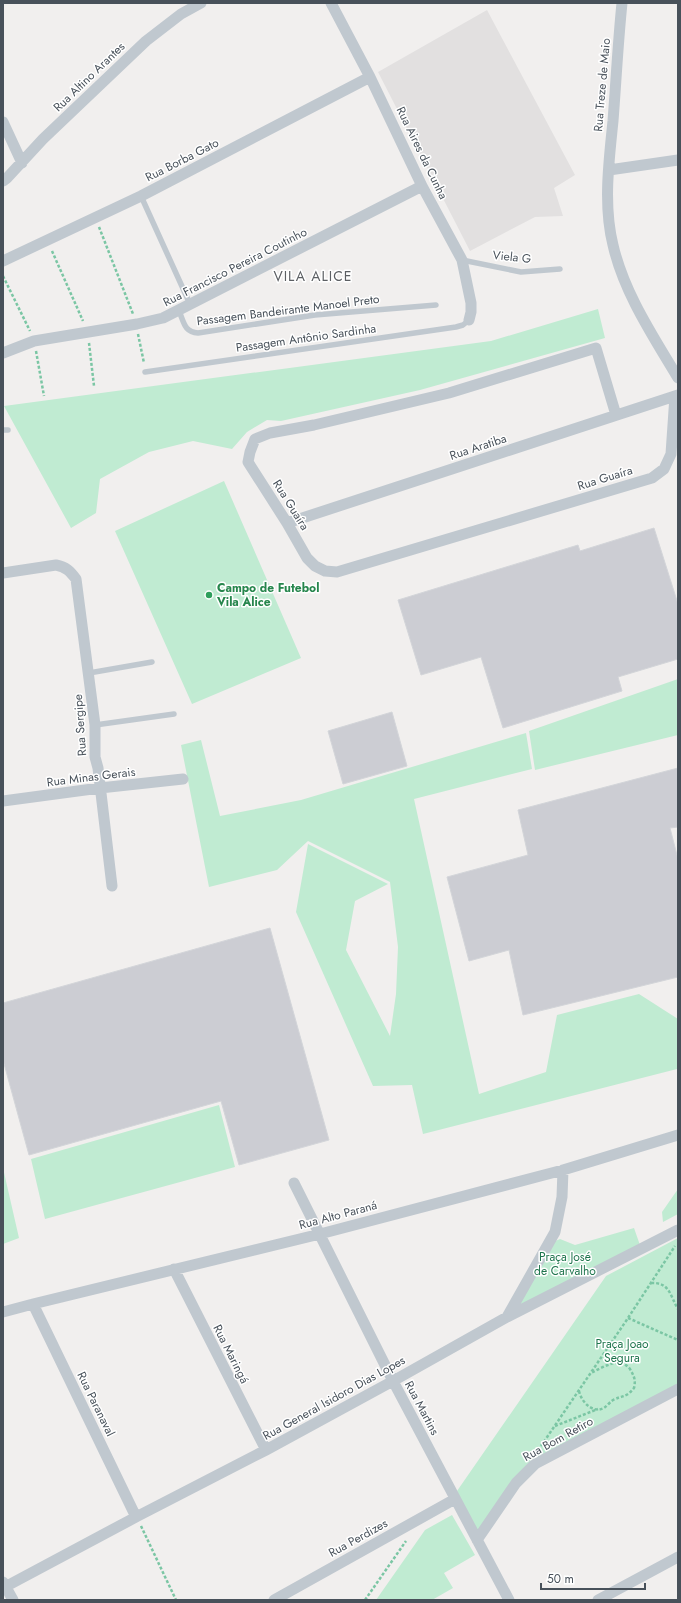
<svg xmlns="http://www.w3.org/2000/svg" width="681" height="1603" viewBox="0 0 681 1603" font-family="Jost,sans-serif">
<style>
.education{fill:#e2e0e0}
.green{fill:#c0ebd2}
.building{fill:#cccdd3;stroke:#d3d5d9}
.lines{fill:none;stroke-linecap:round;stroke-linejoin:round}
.path{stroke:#7bc6a4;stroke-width:2.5;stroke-dasharray:3 2;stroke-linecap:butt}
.service{stroke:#c0c8cf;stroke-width:5.5}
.minor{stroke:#c0c8cf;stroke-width:11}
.leisure-dot{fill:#2e9e5b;stroke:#fff;stroke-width:1.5}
.labels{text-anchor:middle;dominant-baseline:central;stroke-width:3;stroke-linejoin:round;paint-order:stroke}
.street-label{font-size:12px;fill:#48515a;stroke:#fff}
.leisure-label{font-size:12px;font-weight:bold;fill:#27864d;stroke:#fff;text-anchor:start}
.park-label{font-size:12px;fill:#1f754d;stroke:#fff}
.quarter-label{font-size:14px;letter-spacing:1px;fill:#5c5f63;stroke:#fff}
</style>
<rect width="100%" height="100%" fill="#f1efee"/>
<path class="education" d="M487,10l88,165 -21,13 9,28 -28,1 -65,34 -92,-179z"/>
<path class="green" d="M598,309l7,29 -185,52 -139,31 -14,-1 -20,12 -15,17 -39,-8 -44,11 -49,27 -4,34 -25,15 -67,-122 487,-65z
M224,481l77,177 -109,46 -77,-173z
M678,679v56l-143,35 -6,-39z
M526,733l6,36 -118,30 65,295 67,-22 11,-57 82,-21 39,25 -1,50 -254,65 -11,-49 -39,1 -77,-174 12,-68 80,40 -33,17 -9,49 44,86 6,-42 2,-47 -8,-65 -82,-41 -31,29 -68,17 -28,-142 20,-5 19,76 81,-16z
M219,1105l16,62 -190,52 -14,-60z
M3,1168l16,70 -16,6z
M678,1189v25l-15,8 -1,-10z
M634,1228l7,20 -125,63 37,-69 7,-3 15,6z
M678,1238v147l-134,69 -67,79 -20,-42 149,-215z
M452,1515l23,40 -31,18 9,15 -21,12h-56l49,-70z"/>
<path class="building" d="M654,528l24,76v55l-60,18 4,14 -119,37 -22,-71 -60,18 -23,-75 180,-55 2,6z
M392,712l15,54 -64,18 -15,-53z
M678,768v59l-8,1 8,31v118l-155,38 -14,-65 -40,11 -22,-84 81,-22 -10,-45z
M270,928l59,212 -90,25 -18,-64 -192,54 -26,-95v-57z"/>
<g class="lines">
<path class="path" d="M99,227l34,87
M52,251l31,70
M3,276l27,55
M138,334l6,29
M89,343l5,43
M36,351l8,45
M651,1283c19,-1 19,13 27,26
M628,1318l50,22
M579,1391c2,10 13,23 25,17 3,-2 6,-6 9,-8 10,-5 13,-2 21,-12 2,-8 0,-12 -4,-19 -10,-13 -27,-2 -39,4
M555,1426l43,-17
M541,1446l87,-128 47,-72
M141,1526l35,74
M365,1600l41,-59"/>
<path class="service" d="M141,196l49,108
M462,260l59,12 39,-3
M179,311c5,11 5,21 19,22l117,-18 121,-10
M145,372l311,-45 7,-2 6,-5
M3,430h5
M89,673l63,-11
M95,725l79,-11"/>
<path class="minor" d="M331,3l39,74 52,109 40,74 9,43v9l-2,8
M622,3c-4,39 -6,79 -9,118 -4,40 -10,84 0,124 11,48 40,91 65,133
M3,122l19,41
M609,170l69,-10
M3,181l4,-3 36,-39 103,-98 35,-27 20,-11
M3,261l138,-65 229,-119
M3,353l31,-12 103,-17 26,-6 259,-132
M616,415l-20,-67 -147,45 -135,32 -44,8 -15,6 -5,13 -2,10 39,61 20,35 8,8 10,5 12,1 315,-94 12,-9 7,-15 4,-58
M287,523l391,-128
M3,573l53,-8c10,2 14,6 20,14l19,146v32l3,11 14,118
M3,801l97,-13 83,-9
M294,1183l99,198 116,219
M174,1269l92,181
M33,1304l103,213
M3,1312l30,-8 287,-70 243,-64 115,-35
M507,1317l48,-85 7,-35 1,-27
M477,1540l39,-57 19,-19 143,-75
M3,1582l10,18
M3,1588l133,-71 130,-67 127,-69 114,-64 171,-87
M274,1600l181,-101
M598,1600l80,-43"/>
</g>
<circle class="leisure-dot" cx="209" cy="595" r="4"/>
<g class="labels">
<g class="street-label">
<text transform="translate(89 77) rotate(-44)">Rua Altino Arantes</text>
<text transform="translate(602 85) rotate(-85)">Rua Treze de Maio</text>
<text transform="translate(422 153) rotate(64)">Rua Aires da Cunha</text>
<text transform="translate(182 160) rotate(-27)">Rua Borba Gato</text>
<text transform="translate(512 257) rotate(6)">Viela G</text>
<text transform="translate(235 267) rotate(-27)">Rua Francisco Pereira Coutinho</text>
<text transform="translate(288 310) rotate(-7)">Passagem Bandeirante Manoel Preto</text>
<text transform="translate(306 338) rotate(-8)">Passagem Antônio Sardinha</text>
<text transform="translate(478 447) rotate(-18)">Rua Aratiba</text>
<text transform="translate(605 478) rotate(-17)">Rua Guaíra</text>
<text transform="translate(291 505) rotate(58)">Rua Guaíra</text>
<text transform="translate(80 725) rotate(-94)">Rua Sergipe</text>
<text transform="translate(91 777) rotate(-7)">Rua Minas Gerais</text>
<text transform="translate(338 1215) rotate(-15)">Rua Alto Paraná</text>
<text transform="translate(231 1354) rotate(63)">Rua Maringá</text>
<text transform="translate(334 1398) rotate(-29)">Rua General Isidoro Dias Lopes</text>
<text transform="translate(96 1404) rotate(64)">Rua Paranaval</text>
<text transform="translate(422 1408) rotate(62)">Rua Martins</text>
<text transform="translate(558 1439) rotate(-29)">Rua Bom Retiro</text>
<text transform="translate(358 1538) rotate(-29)">Rua Perdizes</text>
</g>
<g class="leisure-label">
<text x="217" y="588">Campo de Futebol<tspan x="217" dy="14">Vila Alice</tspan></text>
</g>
<g class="park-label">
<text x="565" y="1257">Praça José<tspan x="565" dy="14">de Carvalho</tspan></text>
<text x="622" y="1344">Praça Joao<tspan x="622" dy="14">Segura</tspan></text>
</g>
<g class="quarter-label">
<text x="313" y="276">VILA ALICE</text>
</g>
</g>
<rect width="681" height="1603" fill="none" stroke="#48515a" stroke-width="8"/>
<path d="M541 1583v6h104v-6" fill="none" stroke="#48515a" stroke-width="2"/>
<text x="547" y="1583" font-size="12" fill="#48515a" stroke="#ffffff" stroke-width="3" paint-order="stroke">50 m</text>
</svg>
